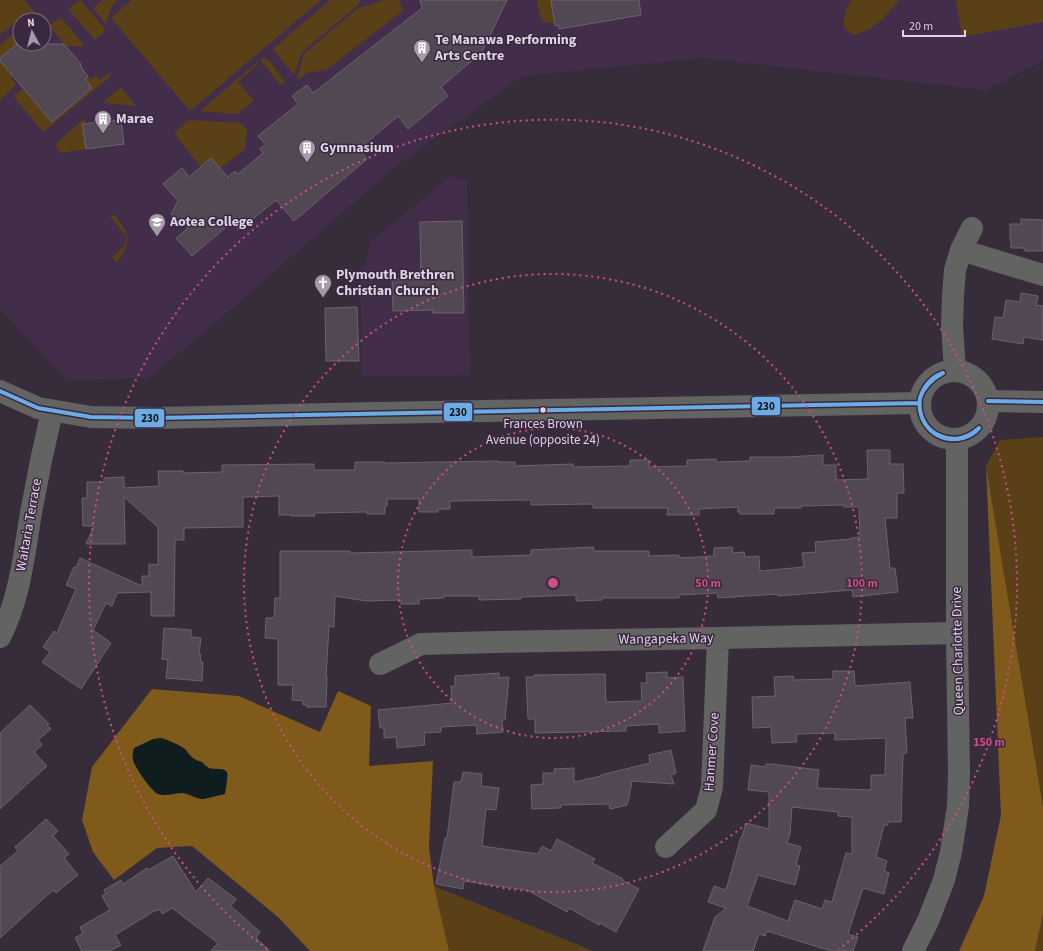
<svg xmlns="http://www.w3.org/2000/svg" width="1043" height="951" viewBox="0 0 1043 951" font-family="'Source Sans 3',sans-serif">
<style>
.built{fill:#422d4a;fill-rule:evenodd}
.green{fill:#5a4017}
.forest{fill:#7f5a1a}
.water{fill:#101d1e}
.building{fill:#524853;stroke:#6c626c;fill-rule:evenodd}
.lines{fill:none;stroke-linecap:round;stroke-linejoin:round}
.minor{stroke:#636362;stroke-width:22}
.tertiary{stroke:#636362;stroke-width:22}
.bus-1-casing{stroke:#3a2740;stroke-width:7}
.bus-1{stroke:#6cace4;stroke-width:4}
.ring{fill:none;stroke:#cb5084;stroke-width:2;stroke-dasharray:2 4}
.bus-dot{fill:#dfd3e4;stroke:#3a2740;stroke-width:1.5}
.labels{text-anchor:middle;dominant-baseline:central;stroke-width:3;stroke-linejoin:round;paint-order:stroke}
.bus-label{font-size:13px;fill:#dfd3e4;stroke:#3a2740}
.poi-label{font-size:14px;font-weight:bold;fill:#dfd3e4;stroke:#3a2740;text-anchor:start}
.street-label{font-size:14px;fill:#dfd3e4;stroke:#3a2740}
.centre{fill:#cb5084;stroke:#3a2740;stroke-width:2}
.ring-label{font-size:12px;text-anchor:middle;font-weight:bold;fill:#cb5084;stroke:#3a2740;stroke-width:3;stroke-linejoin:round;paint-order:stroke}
.line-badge{stroke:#3a2740;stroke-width:1.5}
.pale-badge-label{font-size:11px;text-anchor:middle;font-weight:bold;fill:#111}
</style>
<rect width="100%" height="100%" fill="#372d3a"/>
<path class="built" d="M0,0h1043v60l-56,30 -284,-32 -181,18 -126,90 -183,159 -65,53 -80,2 -46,-47 -22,-25zM20,20h24v24h-24z
M451,176l16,5 3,194 -108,1 -2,-107 7,-10 4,-18z"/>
<path class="green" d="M0,0h24l15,17 4,-3 6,6 -5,2v-2h-24v2l-2,-2 -18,15z
M80,0l25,29 -1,3 -9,8 -27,-31z
M103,0h14l-6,8 -5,16 -13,-16z
M132,0h189l-131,111 -79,-93z
M330,0h30v1l-2,4 -56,47 -8,23 -21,-26z
M384,0h15l4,11 -77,59 -19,3 -9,7 -1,-2 7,-24 54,-46 5,-1z
M537,0h14l4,22c-3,0 -5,1 -7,1 -9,-1 -10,-16 -11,-23z
M852,0h47l-16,19 -15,11 -15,5 -9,-7c0,-10 0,-20 8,-28z
M956,0h87v22l-81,15z
M60,16l25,30h-19l-16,-19 -6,4v-4l5,-1 11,-8z
M20,31v13l-1,-1 -19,15v-13l16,-13z
M264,57l3,4 2,-1 16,22 -4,3 -21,-25z
M0,61l13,15 -2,2 5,7 -16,15z
M257,62l1,2 -20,18 16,19 -17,13 -37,-3z
M109,73l2,3 -68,56 -29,-35 9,-8 29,33 40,-33 -7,-10 3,-2 2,2 6,-4 4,5z
M121,87l15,19 -33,-3z
M82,120h3l1,4 -4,1 4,24 -25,4 -6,-8z
M189,120l52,3 6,7 -2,19 -25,19 -19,-1 -27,-34z
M113,214c18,20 19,26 4,49l-5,-6c7,-7 16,-10 14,-21l-16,-19z
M1043,437v370l-57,-341 14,-26z
M434,886l159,65h-144z
M1043,914v37h-8z"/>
<path class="forest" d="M986,466l57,341v107l-8,37h-76l25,-55 17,-81z
M152,689l87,7 81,36 18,-41 33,15 -2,60 64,-5 -4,86 5,39 15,65h-139l-32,-34 -86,-71 -35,2 -43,32 -21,-28 -11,-32 10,-53z"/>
<path class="water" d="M160,738c6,1 20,7 25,11 3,3 5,7 8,9 3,2 6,3 9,4 2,2 5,5 7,6 5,2 14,-1 18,4 1,3 -1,18 -2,22 -4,1 -17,4 -21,5 -5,1 -15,-5 -21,-6 -8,0 -18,4 -25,1 -6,-2 -24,-28 -25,-34 -1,-4 0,-8 1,-12l19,-9z"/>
<path class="building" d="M420,0h87l-25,52 -41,35 7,9 -40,33 -10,-13 -39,33 8,10 -73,62 -18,-21 -37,30 -7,-8 -40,34 -16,-18 12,-10 -17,-14 7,-13 -15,-17 19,-16 7,9 22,-19 17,19 7,-6 3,3 25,-21 -3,-4 5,-5 -7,-8 40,-32 -6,-8 15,-11 6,8 109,-85z
M551,0h88l2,15 -82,14v-4l-4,1z
M17,44h47l17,20 -1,1 8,12 -3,2 7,9 -40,34 -52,-61v-3z
M121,120l3,24 -38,5 -4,-25z
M1021,219l22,1v31h-18l-1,-3h-13v-8l-1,-1v-15h11z
M462,221l2,92h-31v-3l-40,1 -1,-32h29l-1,-57z
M1021,293l17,3 -2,9 7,1v34l-19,-3 -1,7 -31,-5 3,-22 8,1 3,-18 14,2z
M357,307l2,54h-33l-1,-53z
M867,450h23v14h13l1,29h-7v25h-12l5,50h5l3,24 -45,5 -1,-7 -74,6v-2l-60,4 -1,-5 -38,2v3h-77v2l-26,1v-6l-55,2v2l-42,1v-4h-35v2l-25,1v5h-18v-4l-35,1 -31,-5 -1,31 -5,-1 -3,50h1l-1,31h-19v-2h-4v-4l-11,-1 1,-15h-15v-46l-13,-1 1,-20h8l1,-20h5v-47h70v2l122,-3v7l59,-2v-5l62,-3 1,4h55v5l30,-1v3l35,-2v-8l18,-1 1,6 11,-1 1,5 14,-1 1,15 44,-4 -2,-14 14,-1 -1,-10 36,-3v-1l9,-1 -1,-30h-15v-2l-43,1v2h-27v6h-34v-2h-2v-5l-39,2v6h-32l1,-7h-75v-4l-62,1v-5l-81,1v8h-12v3h-19v-13h-32v7h-2v8h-18v-2l-53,1 1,3h-24v-1h-12v-19l-36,1v30l-59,1v12h-9l-1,76h-23v-24l-34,1 -5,13 -6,-3 -13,27 18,13 -30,46 -39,-27 8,-10 -7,-5 11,-16 3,2 19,-44 -10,-4 8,-18 2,1 4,-10 62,28v-10h7v-12l9,1v-38l-34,-30 1,47h-39l8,-18h-11l-1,-28h5v-16h17v-4l20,-1v11l35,-2 -1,-15h25v2l39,-1v-7l92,-1v6h41v-8h30v1l113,-2v1h17v4l58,-2v3l57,-1v-6h19v7l38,-1v-6l29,-1v3l34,-1v-4h35l38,-2v10h13v15l32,-1z
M164,628l27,2v7l10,1 -2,16 2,1 -1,7h3l-1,19 -36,-3 2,-18 -6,-1z
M833,671h21l1,15 55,-4 3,36h-8l2,35 -4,1 -2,68h-13v3h-4l-8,32 11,4 -3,10 5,2 -5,21 -21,-6 -15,46 10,3 -5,14h-22l-64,-20 -2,5 -6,-2 -6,17h-50l12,-34 11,-9 -18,-6 6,-16 12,4 15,-53h1l4,-14 23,6v-37l-21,-2 3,-25 14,2 1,-3h6l47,6 -2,18 54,2v-15h14l1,-37 -51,2v-7l-39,1 1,8 -25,1 -1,-16 -18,1 -1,-31 23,-1 -1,-19 19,-1 1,4 39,-1zM792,807l46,5v4l14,1v37l-6,-1 -14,49 -7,-2 -3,9 -27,-9 -7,21 -41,-15 11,-31 37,10 5,-19 -4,-1 5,-18 -14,-4 3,-10z
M667,672v6l16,-1 2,54 -26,2v-9l-33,2v5l-91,2v-14h-7l-2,-42h8v-2l71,-1 1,28 36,-1 -1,-18h6l-1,-10z
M499,673v5l10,-1 -4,43h-3l1,12 -26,2 -1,-9 -35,2v5l-17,1 1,12 -28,3 -1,-11 -12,1v-10h-4l-2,-18 74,-7 -1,-17h4v-10z
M30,705l19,19 -2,1 4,4 -13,11 4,5 -8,7 13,14 -47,43v-76z
M671,750l5,23 -5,2 3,9 -42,-3 -4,21 -1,1v2l-17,4 -1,-5 -48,1v3l-29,1 -1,-24 12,-1v-11h12l-1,-4 20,-1v14l27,-6v-1l49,-12 -1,-8z
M463,772l19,2 -1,12 18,2 -3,22 -10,-1 -4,37 56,8 4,-8 9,5 6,-12 38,20 -3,4 31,16 -1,1 17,9 -23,43 -16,-9 -1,2 -30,-17 -2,4 -40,-22 -63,-9 -1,8 -27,-5 9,-46h2l7,-56h7z
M46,819l12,12 -5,5 16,18 -5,4 14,17 -22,18 -3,-3 -53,48v-72l18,-15 -3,-4z
M173,856l23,36 12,-14 28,21 -5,7 29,26 -4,6 14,13h-59l7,-8 -46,-35 -10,6 -2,-5 -3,2 -1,-1 -41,25 6,10 -11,6h-28l-7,-13 8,-5 -3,-6 30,-17 -8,-14 4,-3 -2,-3 17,-10 2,4 24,-16 1,2z"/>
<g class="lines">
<path class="minor" d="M961,250l82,25
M955,371l-3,-46 1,-29 2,-26 6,-20 11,-22
M0,637c20,-39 24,-82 31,-124 6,-34 13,-68 21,-102
M380,664l41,-20 75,-2 222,-4 239,-5
M666,847l40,-37 6,-23 6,-149
M913,951l15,-30 16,-41 7,-28 7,-46 1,-32 -2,-141v-194"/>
<path class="tertiary" d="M920 405a34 34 0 1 1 68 0a34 34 0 1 1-68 0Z
M0,391l38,17 53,9 64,1 171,-4 594,-11
M988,401l55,1"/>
<defs>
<path id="bus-1" d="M0,391l38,17 53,9 64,1 765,-15
M920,398c-5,35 34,54 59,30
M920,398c-4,26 18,47 43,40 7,-2 12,-5 16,-10
M920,398c4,-12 11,-21 23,-25
M920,398c4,-12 12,-19 23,-25
M988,401l55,1"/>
</defs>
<use href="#bus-1" class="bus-1-casing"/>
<use href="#bus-1" class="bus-1"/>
</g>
<g class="ring">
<circle cx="553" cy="583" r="155"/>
<circle cx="553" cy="583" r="309"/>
<path d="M267 949A464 464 0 1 1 839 949"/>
</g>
<defs>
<symbol id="building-pin" viewBox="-11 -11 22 30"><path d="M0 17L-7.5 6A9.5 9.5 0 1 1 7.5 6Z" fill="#a499a8" stroke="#3a2740"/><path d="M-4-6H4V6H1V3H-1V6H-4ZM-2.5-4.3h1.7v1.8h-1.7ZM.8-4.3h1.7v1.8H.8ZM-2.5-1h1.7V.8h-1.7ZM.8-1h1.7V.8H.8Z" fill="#fff"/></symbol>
<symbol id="school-pin" viewBox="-11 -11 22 30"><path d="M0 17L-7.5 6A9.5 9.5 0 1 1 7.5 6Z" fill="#a499a8" stroke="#3a2740"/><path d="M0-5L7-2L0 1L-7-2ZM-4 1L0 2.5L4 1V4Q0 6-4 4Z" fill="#fff"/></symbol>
<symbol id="church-pin" viewBox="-11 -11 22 30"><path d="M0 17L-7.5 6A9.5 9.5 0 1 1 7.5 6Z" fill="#a499a8" stroke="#3a2740"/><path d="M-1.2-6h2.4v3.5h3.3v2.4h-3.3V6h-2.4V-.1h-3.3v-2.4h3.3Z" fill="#fff"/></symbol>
</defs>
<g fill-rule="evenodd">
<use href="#building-pin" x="412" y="38" width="20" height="27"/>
<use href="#building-pin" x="93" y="109" width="20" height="27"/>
<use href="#building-pin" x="297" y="138" width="20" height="27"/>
<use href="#school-pin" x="147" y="212" width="20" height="27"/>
<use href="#church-pin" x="313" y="273" width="20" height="27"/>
</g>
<circle class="bus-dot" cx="543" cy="410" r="3.5"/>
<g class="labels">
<g class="bus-label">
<text x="543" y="424">Frances Brown<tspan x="543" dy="16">Avenue (opposite 24)</tspan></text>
</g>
<g class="poi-label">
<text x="435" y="40">Te Manawa Performing<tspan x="435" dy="16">Arts Centre</tspan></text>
<text x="116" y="119">Marae</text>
<text x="320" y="148">Gymnasium</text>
<text x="170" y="222">Aotea College</text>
<text x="336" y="275">Plymouth Brethren<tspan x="336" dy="16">Christian Church</tspan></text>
</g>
<g class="street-label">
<text transform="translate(29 525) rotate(-80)">Waitaria Terrace</text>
<text transform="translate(666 639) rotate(-1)">Wangapeka Way</text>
<text transform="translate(958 651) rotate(-91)">Queen Charlotte Drive</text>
<text transform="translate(712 752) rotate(-86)">Hanmer Cove</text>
</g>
</g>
<circle cx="553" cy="583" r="6" class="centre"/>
<g class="ring-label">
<text x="708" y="587">50 m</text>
<text x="862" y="587">100 m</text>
<text x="989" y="746">150 m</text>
</g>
<g class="line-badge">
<rect x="751" y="396" width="30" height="20" rx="4" fill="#6cace4"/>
<rect x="443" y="402" width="30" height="20" rx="4" fill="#6cace4"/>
<rect x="134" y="408" width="31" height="20" rx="4" fill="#6cace4"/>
</g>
<g class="pale-badge-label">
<text x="766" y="410">230</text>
<text x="458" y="416">230</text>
<text x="150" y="422">230</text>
</g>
<g transform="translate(32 32) rotate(353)"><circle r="19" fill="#3a2740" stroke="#7c6c82"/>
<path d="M0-3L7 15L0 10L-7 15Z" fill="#a499a8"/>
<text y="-6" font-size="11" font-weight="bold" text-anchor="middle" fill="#dfd3e4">N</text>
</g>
<path d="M903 30v6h62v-6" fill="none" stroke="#dfd3e4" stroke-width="2"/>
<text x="909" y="30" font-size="12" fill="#dfd3e4" stroke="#3a2740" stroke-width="3" paint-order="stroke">20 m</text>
</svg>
